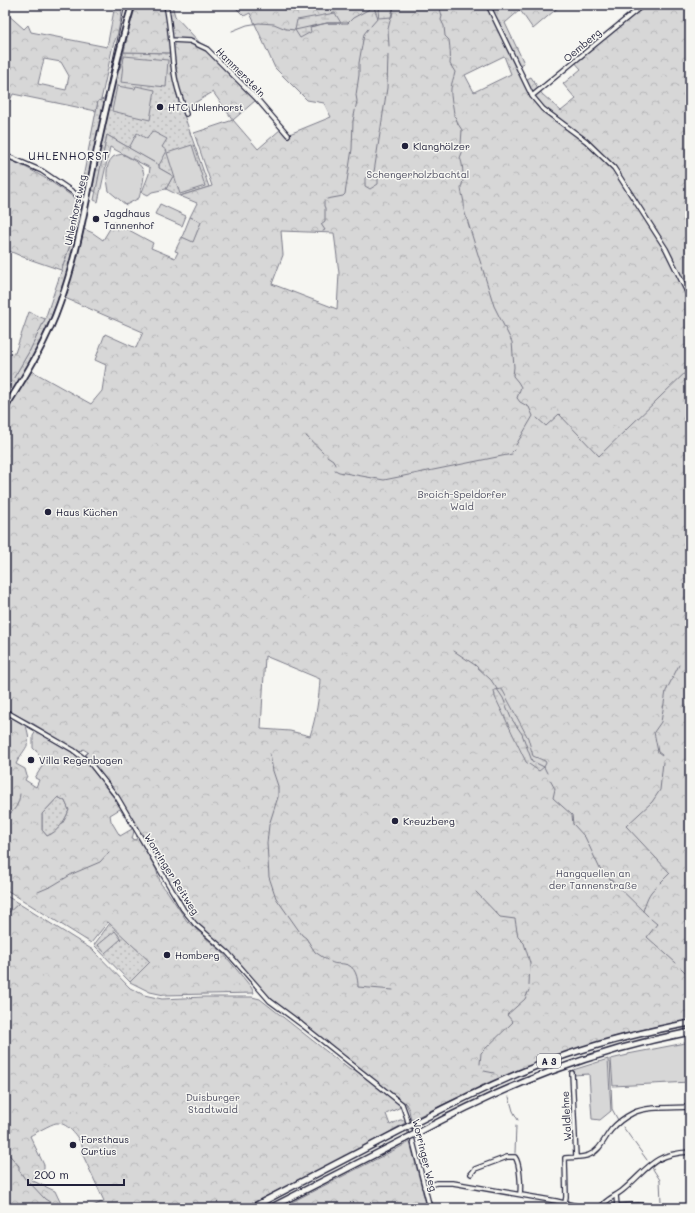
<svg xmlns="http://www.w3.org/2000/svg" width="695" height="1213" viewBox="0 0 695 1213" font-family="Mali,sans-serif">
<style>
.grass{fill:url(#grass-dots);stroke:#7c7c89}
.forest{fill:url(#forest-crowns);stroke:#7c7c89;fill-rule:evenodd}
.wetland{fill:url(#wetland-marsh);stroke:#7c7c89}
.garden{fill:#d7d7d7;stroke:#7c7c89}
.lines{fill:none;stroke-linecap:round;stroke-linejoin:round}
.stream{stroke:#757583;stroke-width:1}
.minor-casing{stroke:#22223b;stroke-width:6}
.major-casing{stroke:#22223b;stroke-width:8}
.highway-casing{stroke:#22223b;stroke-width:8}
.minor{stroke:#f6f6f2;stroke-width:3.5}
.major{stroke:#f6f6f2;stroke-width:4.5}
.highway{stroke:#f6f6f2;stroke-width:5}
.tram{stroke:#22223b;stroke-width:1}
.highway-bridge-casing{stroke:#22223b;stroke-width:8;stroke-linecap:butt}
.highway-bridge{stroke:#f6f6f2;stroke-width:5}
.poi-dot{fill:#22223b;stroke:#f6f6f2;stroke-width:1.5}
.labels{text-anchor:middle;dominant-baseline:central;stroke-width:3;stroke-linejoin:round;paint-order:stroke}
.shield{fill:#f6f6f2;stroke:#626272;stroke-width:1}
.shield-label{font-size:9px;font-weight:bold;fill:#22223b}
.street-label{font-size:10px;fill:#22223b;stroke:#f6f6f2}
.poi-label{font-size:10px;fill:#22223b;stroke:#f6f6f2;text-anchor:start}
.park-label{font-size:10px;fill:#4f4f62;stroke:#f6f6f2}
.neighbourhood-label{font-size:11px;letter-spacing:1px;fill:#22223b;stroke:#f6f6f2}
</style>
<defs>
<pattern id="grass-dots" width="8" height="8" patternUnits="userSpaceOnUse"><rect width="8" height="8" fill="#d7d7d7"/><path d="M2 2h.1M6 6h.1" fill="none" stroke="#b8b8b9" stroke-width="1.8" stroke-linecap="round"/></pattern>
<pattern id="forest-crowns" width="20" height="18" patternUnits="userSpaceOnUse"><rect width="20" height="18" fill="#d7d7d7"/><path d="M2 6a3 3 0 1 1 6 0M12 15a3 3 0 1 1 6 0" fill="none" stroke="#b8b8b9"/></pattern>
<pattern id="wetland-marsh" width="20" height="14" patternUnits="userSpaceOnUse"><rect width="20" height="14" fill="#d7d7d7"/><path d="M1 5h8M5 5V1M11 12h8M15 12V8" fill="none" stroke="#b8b8b9"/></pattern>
</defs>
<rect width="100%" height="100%" fill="#f6f6f2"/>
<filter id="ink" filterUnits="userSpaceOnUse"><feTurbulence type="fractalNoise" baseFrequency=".025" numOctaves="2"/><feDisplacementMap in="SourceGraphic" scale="8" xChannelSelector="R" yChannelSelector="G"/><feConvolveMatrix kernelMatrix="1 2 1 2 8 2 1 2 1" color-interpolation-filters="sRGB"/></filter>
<g filter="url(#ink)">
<path class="grass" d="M124,52l46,1 6,39 33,95 -29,9 -14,-7 7,-13 -14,-8v-3l-52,-30 -11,57 -4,-2 9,-51 16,-68 3,-3z
M107,92l-22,99 -3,3 -2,-1 18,-92 6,-2z
M73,237c3,8 -2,20 -4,29 -14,50 -37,94 -64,138v-11l25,-43 15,-31z
M58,797l7,4 4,9c-4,11 -11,22 -22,26l-5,-6v-16z
M110,923l41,39 -21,20 -36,-37z"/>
<path class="forest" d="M115,5h8l-5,28 -5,12 -12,55 -3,1 -2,10 -83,-17 -8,17v-99l19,17 4,-4 3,7 76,15zM44,59l17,3 8,14 -3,14 -28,-6z
M136,5h36l3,11 26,28 -1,2 10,8 46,46 -23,20 25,29 23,-20 6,6 44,-18 -7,-14 -17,-3 -32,-32 -25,-55 -6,3 -11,-11h328l-28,24 -13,-19 -15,13 19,40 -5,2 8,14 4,-2 11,17 19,17 15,-12 -13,-15 18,-15 -8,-9 67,-55h50v1015c-43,8 -86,18 -126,33 -53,19 -103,43 -153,67l-2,-10 -3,-6 -128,-99 -20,-19 -23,-28 -38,-34 -7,-8 -73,-121 -20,-26 -11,-12 -1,-2 3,-3 -5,-3 -3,3 -48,-29 -27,-14v-296l27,-42 59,33 11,-13 4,-26 -11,-5 10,-26 31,14 7,-16 -78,-34 19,-69 9,4 10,7 11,-18 39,21 -2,5 24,10 3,-6 -3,-1 7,-14 11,4 8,-19 -11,-5 7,-14 -17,-7 32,-10 -18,-53 39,-13 -20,-28 -27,16 -7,-21 -5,-34 -50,-1 4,-19zM504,56l7,18 -37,18 -9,-17zM281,231l53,2 5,40 -2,36 -65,-25 11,-29zM265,656l55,23c-1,20 -4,38 -10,57l-20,-5 -29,-2z
M107,135l52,30v3l14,8 -7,13 -14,3 -4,3 -6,-3 7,-18 1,-6 -40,-21 -12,55 -4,-2z
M5,158c28,11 50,26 74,43l1,5 -7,31 -12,33 -38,-13 -18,-8z
M29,312l16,7 -15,31 -25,43v-39l10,-1z
M5,714l21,12c7,21 -2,21 -10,38l9,5 2,7 -2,4 11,7 3,-7 -4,-2 9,-15 1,-3 -12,-12v-12l3,-5 47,28 -3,3 2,2 3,-2 2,1 30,39 17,29 -2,8 4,1 1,-4 19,33 5,15 6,7 20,30 36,32 28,34 3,6 -90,2 -14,-3 -20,-10 20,-20 -42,-40 -17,21 -86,-54zM58,797l7,4 4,9c-4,11 -11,22 -22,26l-5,-6v-16zM120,809l12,20 -12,7 -9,-15 -1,-6z
M5,895l88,55 37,38 14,7 18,4 42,-2h48l8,2 90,71 6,-1 49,39 -4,-1 -15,7 4,11 10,-5h4l1,3 -34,20 -128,65h-154l15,-7 -23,-50 3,-1c-4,-10 -15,-28 -28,-27 -5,1 -21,10 -26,13l14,29v4l-10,6 -3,5 24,11 8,17h-58z
M410,1142l17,66h-147l128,-65z"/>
<path class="wetland" d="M373,5h21l-2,12 -14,1z
M335,13l6,10h-14l-17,4 1,5 -11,6 -5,-8 2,-10z
M374,172l4,3v9l-8,5 -5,-3v-8l5,-5z
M502,689l26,49 5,18 12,5 1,2 -2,4 -5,4 -13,-9 -31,-65 -1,-7z"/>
<path class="garden" d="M124,56l44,4 -2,27 -45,-5z
M117,86l18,3 1,-3 19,4 -5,30 -38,-9z
M152,131l15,8 -5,8 5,4 -8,14 -30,-17 8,-15 10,6z
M192,145l13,41 -25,8 -13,-41z
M122,154c27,13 24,18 17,44l-13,7 -17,-14c-2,-10 -5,-26 4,-34 2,-2 7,-2 9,-3z
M160,204l26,12 -4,10 -27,-12z
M190,217l11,5 -8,20 -11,-5z
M115,931l6,8 -16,14 -7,-8z
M690,1042v40l-77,4 -2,-27 17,-4v-1z
M608,1059l3,52 -11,9 -8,-1 -3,-45 -16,1v-5z"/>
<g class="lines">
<path class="stream" d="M439,5l3,11 -1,4 3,6 1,10 4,4c1,8 2,17 1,24l5,8c-1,6 -4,11 -4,17 -1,9 3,18 3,27l2,2 2,6 4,6 -1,14 2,6 -3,8c3,5 3,17 3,23 0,0 -2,6 -2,7 1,8 4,14 3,22l17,54
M371,26l7,-8 2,-13
M232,31l15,-6 12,-2 15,1 12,5 9,1 32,-7h21l5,-5 24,-13
M389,46l-1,-17 6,-24
M374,172l13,-84 1,-33
M327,199l16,-3 2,-2 7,-45 1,-28 4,-20 -1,-6 3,-20v-12l5,-29 4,-5
M323,231l2,-1 -4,-6 4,-3v-13l-1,-2v-5
M482,267l12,39 18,36 2,25 -1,9 5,6 3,5 -4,11 3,4 9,5 4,9 -17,29
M537,418l9,8 13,-12 40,42 91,-88
M306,436l17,16
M512,452l2,-2
M327,456l6,4 2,5
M335,470l4,2 45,8 128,-26
M454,651l21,14 16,15 12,18 8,20 11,16 10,27 12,6 3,6
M270,754l3,17 5,15v11l-9,28 -2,18 2,34 7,21 26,37 4,3 9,14 12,8
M662,755l-4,-3 -4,-20 7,-10 5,-31 13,-26
M550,780l5,9 -2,9 19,17 1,9 12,13 15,32 48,47
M5,817c9,-5 14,-12 15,-23
M660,883l10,-10 -44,-47 26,-24 8,-12 3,-28
M38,892l14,-6 20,-12 28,-12 9,-10
M476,892l24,25 15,2 3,18 6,6 6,20 -1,22
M643,911c3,-9 5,-18 13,-24
M5,916l14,-13
M651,919l6,5 -10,13 29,26
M331,962c5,3 8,1 13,2 12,1 14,15 14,23l35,3
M681,968l9,9
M610,1059l2,50 6,11
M480,1064l1,-11 32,-31 -6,-7 18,-16 4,-9
M484,1071l10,2
M509,1097l4,14 5,9
M623,1127l24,33
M5,1150l14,16v4l6,9
M515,1153l1,-27
M651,1166l9,14 1,22
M29,1182l16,17 8,5 3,4"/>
<defs>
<path id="minor" d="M166,5c5,22 5,45 8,67 2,15 7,28 12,42
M488,5l44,91 11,13 43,32 28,27 52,81 24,49
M171,40l19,1 17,8 50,50 31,36
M532,96l111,-91
M5,155l37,16 44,30
M5,711l68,39 17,13 27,34 66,112 12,15 33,29 42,48 31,23 101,80 5,14 23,90
M572,1073l4,84
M471,1174l4,-5 32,-12h8c5,6 6,29 5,37
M424,1187l13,-4h16l103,18 29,7
M616,1195l1,11
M601,1207c5,-8 15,-11 22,-17 26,-22 29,-36 67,-38
M564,1208l2,-11 -1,-39c8,-1 17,0 24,-3 11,-4 15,-16 22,-25 6,-7 14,-13 22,-17 14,-7 40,-5 57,-6
M587,1208l51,-3 33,3 19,-1"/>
<path id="major" d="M5,408c21,-33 42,-67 55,-105 17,-47 25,-96 35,-144 11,-52 22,-103 37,-154"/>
<path id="highway" d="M417,1122c48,-25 97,-49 149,-67 41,-14 82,-24 124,-32
M419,1132c88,-47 172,-81 271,-100
M251,1208l152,-79
M270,1208l135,-69"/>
</defs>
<use href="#minor" class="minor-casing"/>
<use href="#major" class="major-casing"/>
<use href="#highway" class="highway-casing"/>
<use href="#minor" class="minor"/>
<use href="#major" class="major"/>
<use href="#highway" class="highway"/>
<path class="tram" d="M107,87l18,-82"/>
<defs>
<path id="highway-bridge" d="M403,1129l14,-7
M405,1139l14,-7"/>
</defs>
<use href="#highway-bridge" class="highway-bridge-casing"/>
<use href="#highway-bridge" class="highway-bridge"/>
</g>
</g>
<g class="poi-dot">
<circle cx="160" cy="107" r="4"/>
<circle cx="405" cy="146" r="4"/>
<circle cx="96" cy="219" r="4"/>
<circle cx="48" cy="512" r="4"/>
<circle cx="31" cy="760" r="4"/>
<circle cx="395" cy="821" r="4"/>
<circle cx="167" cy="955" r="4"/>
<circle cx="73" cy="1145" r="4"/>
</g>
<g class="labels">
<rect class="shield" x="537" y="1054" width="24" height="14" rx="3"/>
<g class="shield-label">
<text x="549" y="1061">A 3</text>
</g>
<g class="street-label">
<text transform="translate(582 45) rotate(-40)">Oemberg</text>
<text transform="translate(241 72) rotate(45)">Hammerstein</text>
<text transform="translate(75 210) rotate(-78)">Uhlenhorstweg</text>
<text transform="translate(172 874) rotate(58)">Worringer Reitweg</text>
<text transform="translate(566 1116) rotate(-93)">Waldlehne</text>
<text transform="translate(425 1155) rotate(76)">Worringer Weg</text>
</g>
<g class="poi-label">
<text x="168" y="107">HTC Uhlenhorst</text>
<text x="413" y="146">Klanghölzer</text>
<text x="104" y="213">Jagdhaus<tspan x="104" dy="12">Tannenhof</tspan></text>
<text x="56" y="512">Haus Küchen</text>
<text x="39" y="760">Villa Regenbogen</text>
<text x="403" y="821">Kreuzberg</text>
<text x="175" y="955">Homberg</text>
<text x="81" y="1139">Forsthaus<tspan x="81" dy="12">Curtius</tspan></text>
</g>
<g class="park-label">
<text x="418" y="174">Schengerholzbachtal</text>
<text x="462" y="494">Broich-Speldorfer<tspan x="462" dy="12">Wald</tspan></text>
<text x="593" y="873">Hangquellen an<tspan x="593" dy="12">der Tannenstraße</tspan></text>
<text x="213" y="1097">Duisburger<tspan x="213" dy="12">Stadtwald</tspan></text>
</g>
<g class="neighbourhood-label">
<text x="69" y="155">UHLENHORST</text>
</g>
</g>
<rect width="695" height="1213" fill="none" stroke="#f6f6f2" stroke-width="20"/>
<rect x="10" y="10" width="675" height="1193" fill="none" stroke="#22223b" stroke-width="1.5" filter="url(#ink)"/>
<path d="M28 1179v6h96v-6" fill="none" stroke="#22223b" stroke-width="2"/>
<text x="34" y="1179" font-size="12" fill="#22223b" stroke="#f6f6f2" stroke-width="3" paint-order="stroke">200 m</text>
</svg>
